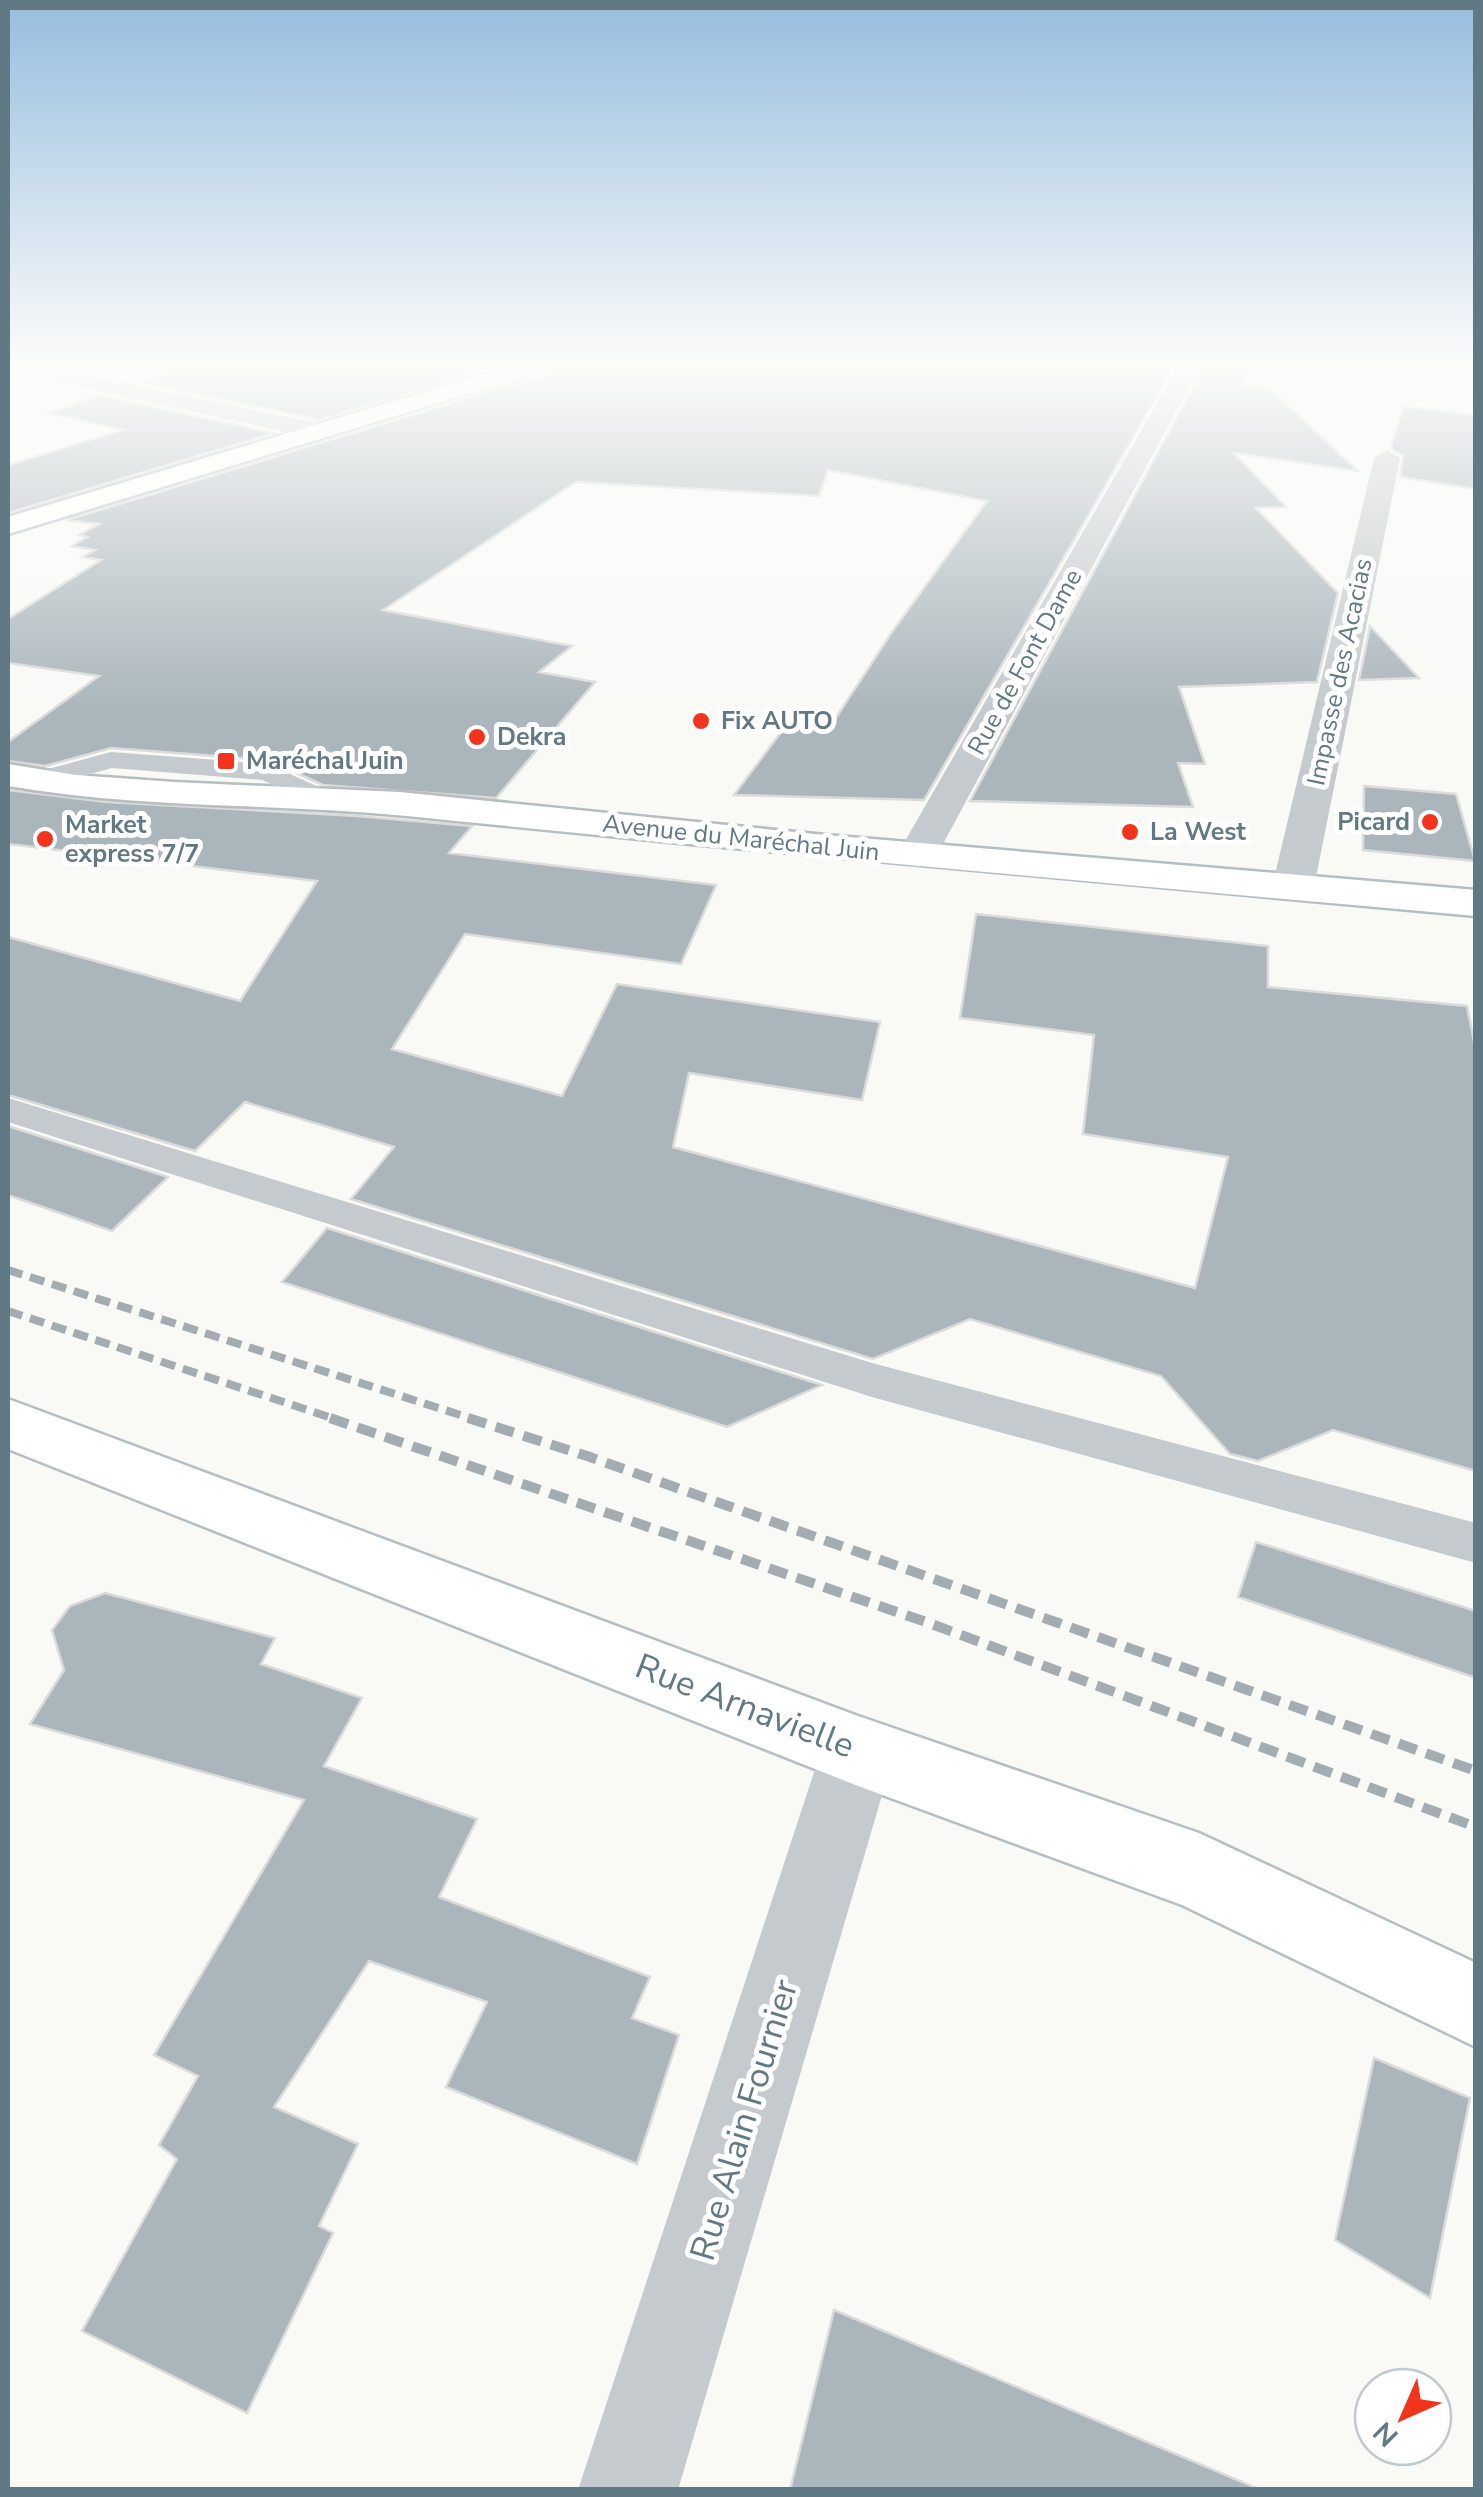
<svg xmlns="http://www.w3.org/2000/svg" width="1483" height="2497" viewBox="0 0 1483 2497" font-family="'Nunito Sans',sans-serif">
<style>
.building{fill:#aab6bb;stroke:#dbdbd9;stroke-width:2.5}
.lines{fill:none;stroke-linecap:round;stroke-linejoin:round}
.secondary-casing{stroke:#b6bec2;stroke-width:5}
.lane{fill:#c4cacd;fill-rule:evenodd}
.street{fill:#c4cacd;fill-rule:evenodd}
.secondary{fill:#fff;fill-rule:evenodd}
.rail-far1{stroke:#a2acb1;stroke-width:8;stroke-dasharray:15 8;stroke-linecap:butt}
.rail{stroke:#a2acb1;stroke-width:10;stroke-dasharray:19 10;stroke-linecap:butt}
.poi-dot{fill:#f3341c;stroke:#fff;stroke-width:4}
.labels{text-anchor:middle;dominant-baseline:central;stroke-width:10;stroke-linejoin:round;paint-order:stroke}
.far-street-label{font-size:25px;fill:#617984;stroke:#fff}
.far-poi-label{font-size:25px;font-weight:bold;fill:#617984;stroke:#fff;text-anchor:start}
.near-street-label{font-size:35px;fill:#617984;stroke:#fff}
</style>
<rect width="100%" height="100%" fill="#f9f9f6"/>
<path class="building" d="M186,365h317l-183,55 -182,-38z
M553,365h622l-251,435 -190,-5 60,-80 40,6 58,-89 95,-131 -159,-31 -9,26 -243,-14 -193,128 189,36 -33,26 56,10 -99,116 -173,-13 -55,-25 -157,-12 -66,18 -37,-5v-19l91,-66 -91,-13v-44l93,-59 -19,-3 13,-7 -23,-4 15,-9 -8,-2 20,-11 -32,-4 480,-146z
M1205,365h54l-20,19 30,4 89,83 -124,-18 52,54 -30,1 82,85 -21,89 -138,5 26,77 -27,-1 15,44 -223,-6z
M99,395l175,38 -266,80v-48l115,-35 -75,-17z
M1403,406l73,9v74l-76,-12 3,-21 -12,-8z
M1370,626l49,52 -60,2z
M1364,786l92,8 19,67 -112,-11z
M8,790l99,12 250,14 115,10 -23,27 267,32 -35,79 -216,-30 -73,115 170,47 55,-112 263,38 -18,78 -173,-27 -16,74 522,141 33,-131 -145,-23 11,-99 -134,-17 16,-104 292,32v41l199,19 9,46v419l-143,-41 -75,31 -28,-7 -69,-78 -191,-57 -97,40 -522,-160 43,-52 -149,-45 -50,49 -187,-56v-158l232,64 77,-120 -309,-37z
M8,1126l160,51 -56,54 -104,-36z
M327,1228l495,157 -95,42 -445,-145z
M1256,1542l220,69v67l-238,-81z
M105,1593l170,45 -14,26 101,34 -38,68 153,53 -38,78 211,80 -18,41 47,17 -42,129 -191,-77 41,-85 -118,-41 -95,146 84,37 -39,82 14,7 -86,180 -165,-82 95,-172 -18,-14 39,-69 -44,-21 150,-255 -274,-76 34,-54 -12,-40 18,-24z
M1374,2058l96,40 -40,200 -95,-58z
M834,2310l425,179v1h-469z"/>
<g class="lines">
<defs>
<path id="secondary" d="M515,365h34l-3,5 -538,164v-17z
M8,764l68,11 98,7 226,10 425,43 651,55v26c-357,-31 -713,-64 -1069,-100 -134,-13 -267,-7 -399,-30z
M8,1399l850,317 341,117 277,130v84l-294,-142 -324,-119 -850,-337z"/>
</defs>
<use href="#secondary" class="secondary-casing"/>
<path class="lane" d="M111,752l157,12 66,30 4,6 -14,8 -62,-28 -150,-12 -72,20 -14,-8 4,-6z
M8,1098l864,265 604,160v40l-604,-166 -864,-275z"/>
<path class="street" d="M8,365h31l279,58 13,8 -13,8 -309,-67z
M1179,365h22l-264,490 -6,9 -14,3 -14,-3 -6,-9z
M1387,450l13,8 -86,429 -6,9 -15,4 -15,-4 -6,-9 102,-429z
M858,1716l26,11 11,24 -217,739h-100l243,-739 11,-24z"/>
<use href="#secondary" class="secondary"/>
<path class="rail-far1" d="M8,1270l468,150
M8,1311l330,109"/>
<path class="rail" d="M330,1418l599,205 547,204
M468,1418l119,38 889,315"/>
</g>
<linearGradient id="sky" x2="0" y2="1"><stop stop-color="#96bdde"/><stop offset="0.51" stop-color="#fcfcfb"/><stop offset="1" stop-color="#fcfcfb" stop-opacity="0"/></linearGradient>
<rect width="1483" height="714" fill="url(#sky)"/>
<g class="poi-dot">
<circle cx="701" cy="721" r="10"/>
<circle cx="477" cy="737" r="10"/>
<rect x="216" y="751" width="20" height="20" rx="5"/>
<circle cx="1430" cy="822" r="10"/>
<circle cx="1130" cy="832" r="10"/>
<circle cx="45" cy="839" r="10"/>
</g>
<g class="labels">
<g class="far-street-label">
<text transform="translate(1025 662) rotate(-61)">Rue de Font Dame</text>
<text transform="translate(1340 672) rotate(-78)">Impasse des Acacias</text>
<text transform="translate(741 838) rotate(6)">Avenue du Maréchal Juin</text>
</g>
<g class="far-poi-label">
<text x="721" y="721">Fix AUTO</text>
<text x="497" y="737">Dekra</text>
<text x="246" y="761">Maréchal Juin</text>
<text x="1410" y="822" text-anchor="end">Picard</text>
<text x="65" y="825">Market<tspan x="65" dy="29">express 7/7</tspan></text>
<text x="1150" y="832">La West</text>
</g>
<g class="near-street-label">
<text transform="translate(745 1706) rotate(21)">Rue Arnavielle</text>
<text transform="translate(744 2120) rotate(-73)">Rue Alain Fournier</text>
</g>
</g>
<rect width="1483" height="2497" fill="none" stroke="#617984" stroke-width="20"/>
<g transform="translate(1403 2417) rotate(225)"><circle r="48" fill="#ffffff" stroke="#c0c9ce" stroke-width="2.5"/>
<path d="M0-8L18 38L0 25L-18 38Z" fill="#f3341c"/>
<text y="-15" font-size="28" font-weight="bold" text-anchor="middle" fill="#617984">N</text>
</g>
</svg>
